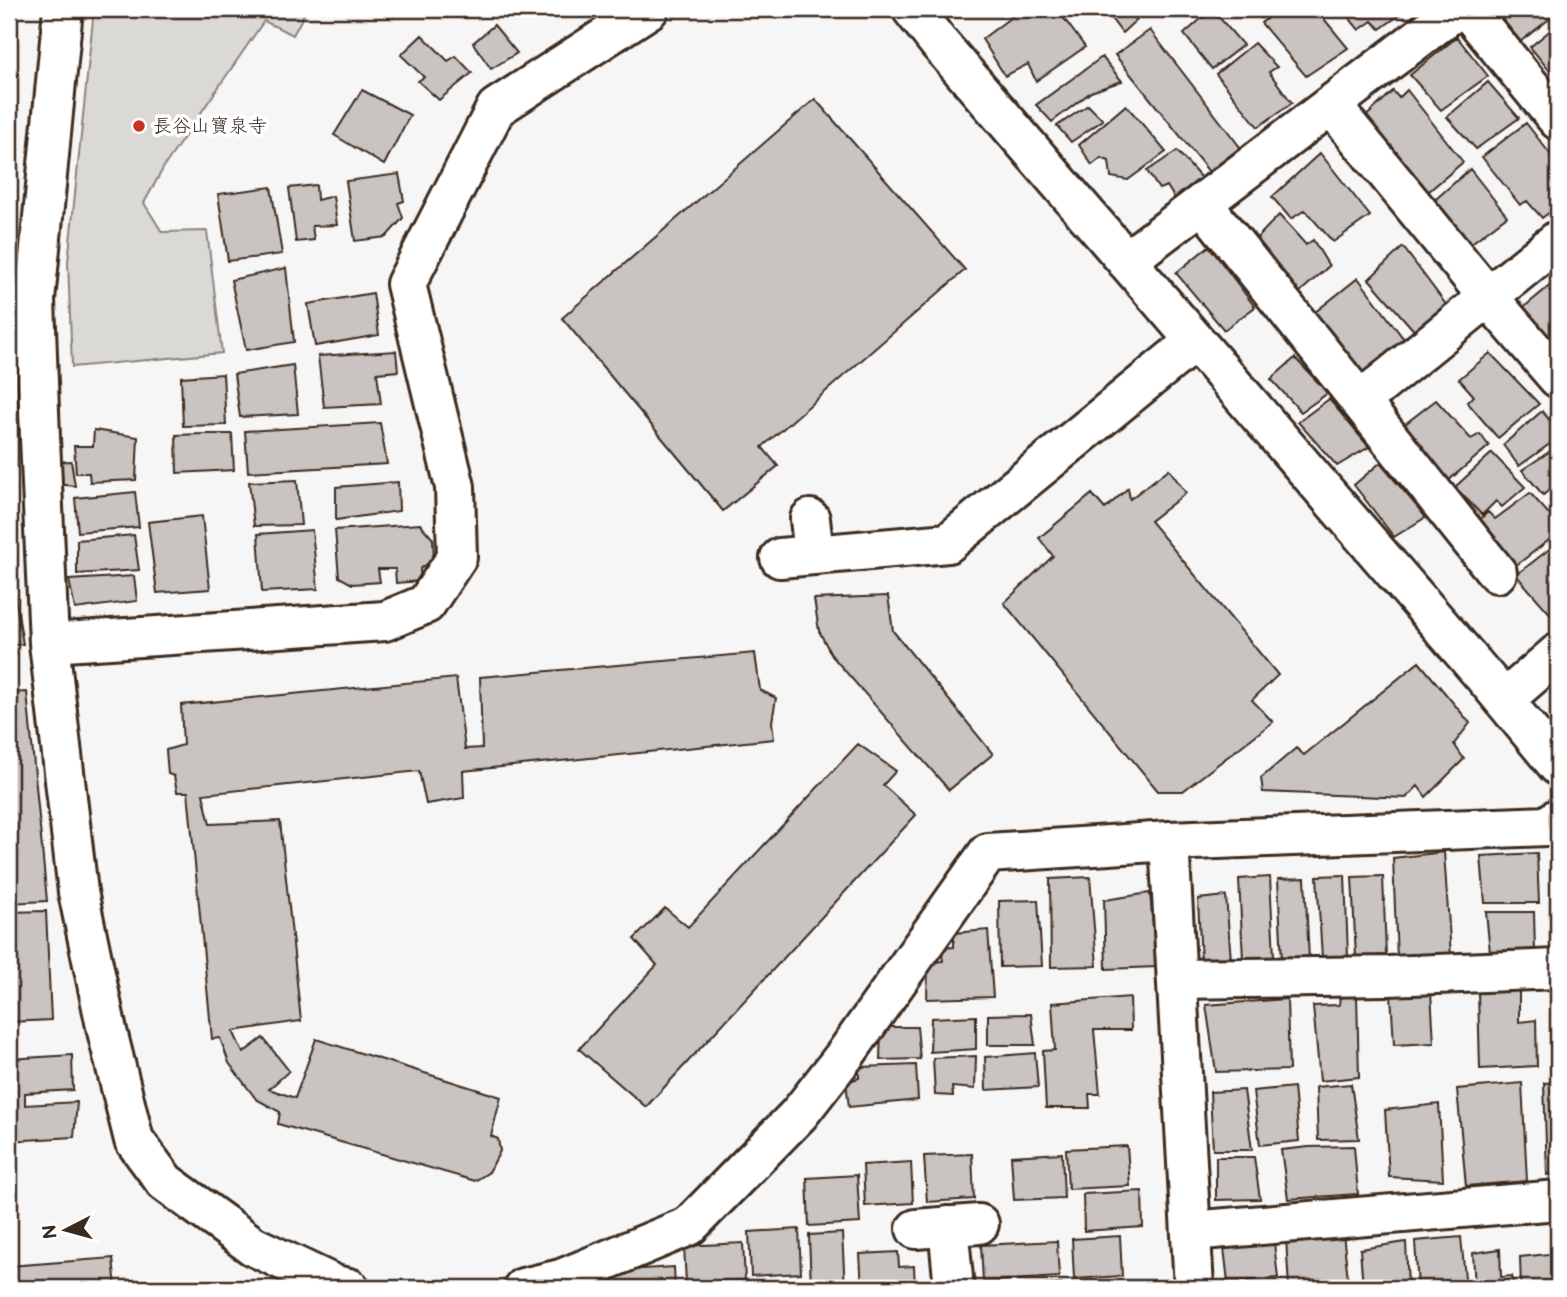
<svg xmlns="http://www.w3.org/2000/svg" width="1567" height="1297" viewBox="0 0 1567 1297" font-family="'Balsamiq Sans','Klee One',sans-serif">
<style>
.green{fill:#dbd9d6;stroke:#8b827a;stroke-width:2}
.building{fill:#c9c3c1;stroke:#3b2a1e;stroke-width:2}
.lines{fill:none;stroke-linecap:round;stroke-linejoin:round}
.minor-casing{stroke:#3b2a1e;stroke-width:44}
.minor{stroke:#fff;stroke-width:38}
.poi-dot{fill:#c8321e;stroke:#fff;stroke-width:2.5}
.labels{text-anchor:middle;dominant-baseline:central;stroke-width:7;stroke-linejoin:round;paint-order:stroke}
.poi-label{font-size:19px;fill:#3b2a1e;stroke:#fff;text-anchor:start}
</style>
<rect width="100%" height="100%" fill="#f7f6f6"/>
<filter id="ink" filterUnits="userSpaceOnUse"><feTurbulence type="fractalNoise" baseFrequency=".0143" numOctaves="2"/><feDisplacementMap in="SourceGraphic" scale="14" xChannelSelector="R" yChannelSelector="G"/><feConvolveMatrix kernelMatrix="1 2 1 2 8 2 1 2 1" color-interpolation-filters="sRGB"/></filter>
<g filter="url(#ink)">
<path class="green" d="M94,9h213l-14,26 -29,-14 -99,144 -21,38 18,29 45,-1 15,122 -150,14 -4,-105z"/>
<path class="building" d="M1022,9h35l28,38 -49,34 -8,-17 -23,12 -23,-37z
M1104,9h44l-26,24z
M1212,9l31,36 -31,24 -28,-35z
M1253,9h18l-10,9z
M1279,9h37l32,39 -42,28 -45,-53z
M1342,9h66l-28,20 -8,-8 -13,9z
M1501,9h50l5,5 -40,31 -25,-29z
M1558,24v57l-28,-34z
M494,25l23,28 -26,16 -18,-26z
M1150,30l93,121 -34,21 -94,-117z
M422,35l26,26 8,-5 16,17 -33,27 -21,-19 6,-4 -23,-22z
M1457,37l31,39 -47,34 -31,-35z
M1254,43l23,24 -8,5 23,31 -34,24 -42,-53z
M1102,57l20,24 -31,11 -39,30 -16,-17z
M1488,82l31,36 -43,31 -29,-32z
M362,90l48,25 -26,50 -50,-30z
M1407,90l56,72 -41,35 -63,-74 34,-32 6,7z
M815,99l150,171 -203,177 16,19 -55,45 -161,-193z
M1088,105l15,15 -32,22 -14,-16z
M1126,105l40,47 -38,28 -17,-3 -2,-16 -8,-3 -9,7 -13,-20z
M9,115l5,21 -5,90z
M1526,123l32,41v42l-16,12 -15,-17 -7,4 -38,-48z
M1177,151l33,37 -35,11 -8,-13 -8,3 -12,-18z
M1320,153l50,63 -37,26 -28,-32 -14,9 -19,-22z
M1470,169l37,47 -38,29 -40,-40z
M399,174l5,27 -6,2 5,15 -17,19 -31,4 -9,-60z
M316,185l1,15 16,-4 4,29 -25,1 2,14 -18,2 -7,-54z
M271,187l11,67 -54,7 -10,-67z
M1279,215l27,30 7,-5 16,26 -38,34 -42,-54z
M1209,246l46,61 -31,23 -48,-57z
M1403,247l44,59 -30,28 -48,-55z
M286,268l8,74 -48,8 -15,-70z
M1358,278l48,64 -48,45 -54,-66z
M1552,284l6,7v68l-36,-41 2,-11z
M373,293l6,42 -64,11 -7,-42z
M396,351l2,20 -21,2 4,31 -57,3 -6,-51z
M1490,353l49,51 -41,34 -31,-36 7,-6 -15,-17z
M1295,358l33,35 -27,19 -30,-33z
M293,365l5,49 -58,3 -6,-43z
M223,374l3,51 -43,1 -2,-49z
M1329,399l40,48 -32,19 -39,-44z
M1436,400l35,39 9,-5 9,12 -47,40 -46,-55z
M1542,411l16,19v8l-39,28 -16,-21z
M380,423l7,41 -139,8 -3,-41z
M94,430l44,7 -2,43 -46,2 -1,-9h-13l-2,-27h19z
M204,434h28l2,36 -57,3 -1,-38z
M1558,446v37l-15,12 -21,-25z
M1492,453l33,34 -23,20 -6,-6 -14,14 -27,-28z
M71,461l4,25 -20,-2v-22z
M1380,463l46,54 -32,20 -40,-52z
M1169,469l17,24 -36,28 128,154 -26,25 21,22 -90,69h-25l-154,-188 49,-47 -14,-18 53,-44 13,15 23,-21 2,11z
M297,480l4,45 -47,1 -5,-44z
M398,482l1,29 -63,9v-33z
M135,492l4,35 -61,5 -3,-34z
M1530,493l28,31v9l-44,34 -41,-42 15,-13 7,7z
M1558,494v17l-8,-10z
M202,516l8,73 -53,4 -9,-71z
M420,524l13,15 1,20 -14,10 1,12 -25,2 -1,-14h-17l2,13 -28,2 -13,-7 -4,-47z
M312,530l6,59 -56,3 -4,-58z
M134,535l5,35 -62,4v-34z
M1552,547l6,6v59l-6,4 -36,-41z
M134,576l3,25 -62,8 -6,-29z
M15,596l8,48 -9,1 2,9 -7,1v-58z
M888,596l5,35 100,123 -44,36 -117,-134 -13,-25 -5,-32z
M755,653l5,37 16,8 -4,24 2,17 -311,32 1,27 -38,6 -7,-33 -216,23 7,30 70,-3 21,200 -68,10 10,22 20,-15 26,33 -20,18 26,9 21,-59 185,58 -10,39 7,3 2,12 -11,21 -14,9 -197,-57 2,-12 -24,-13 -27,-36 -9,-25 -8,1 -24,-247h-11l-3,-16 -6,-2 -2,-24 17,-5 -2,-40 275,-27 9,71 17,-1 -2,-71z
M1419,662l51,61 -16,21 10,15 -38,38 -8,-11 -12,12 -143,-6 -2,-14 35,-30 8,7z
M27,692l20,209 -38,2v-210z
M858,744l38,27 -13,14 33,30 -270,292 -67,-58 78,-84 -23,-26 31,-31 23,19z
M1444,852l7,104 -54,3 -4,-101z
M1537,853l2,50h-54l-4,-47z
M1345,875l3,82 -26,1 -5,-82z
M1383,876l3,79 -30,2 -4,-80z
M1090,877l7,89 -46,1 -1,-88z
M1270,877l4,80 -31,2 -4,-80z
M1305,878l4,82 -27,2 -4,-83z
M1150,893l7,74 -51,2 -2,-69z
M1226,896l5,64 -30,3 -3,-64z
M1038,900l4,66 -42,1 -1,-66z
M46,911l5,109 -42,2v15v-125z
M1486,912h48l1,40h-45z
M988,930l5,67 -66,2 1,-36 15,-2 -2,-13 13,-1v-14z
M1519,985v37l17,-2 1,46 -57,3 -2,-78z
M1431,992l3,51 -40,2 -3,-51z
M1357,995l2,82 -39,4 -7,-75 26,-1 1,-9z
M1130,997l1,33h-37l6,64h-11l1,14h-44l-3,-57 12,-1 -3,-47z
M1287,999l2,71 -73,2 -10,-67z
M1031,1014l4,31h-47v-30z
M976,1016v33l-46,3 1,-34z
M881,1027h36l3,32 -40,1z
M1035,1053l3,34 -52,3 -1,-33z
M72,1055l1,35 -48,3v12l52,-3 -3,35 -65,4v-82z
M976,1056l-1,33 -23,-2 1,9 -18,-1 -2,-37z
M916,1065l2,35 -69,7 -3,-25 13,-4v-11z
M1558,1082v92l-11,1 -3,-92z
M1522,1083l5,98 -61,5 -9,-97z
M1351,1084l8,55 -41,1 -2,-53z
M1294,1087l5,54 -39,4 -7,-54z
M1244,1090l8,60h-39l-3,-58z
M1439,1104l4,76 -54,-3 -4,-67z
M1127,1146l3,40 -62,3 -2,-40z
M1354,1146l4,48 -70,5 -7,-49 28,-3z
M1062,1153l2,45 -50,2 -3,-44z
M972,1154l2,45 -47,3 -3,-46z
M1216,1157h38l6,42 -44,1z
M911,1162l2,41 -48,3 -2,-41z
M857,1175l3,48 -51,3 -2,-48z
M1142,1191l1,36 -59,4 -1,-37z
M799,1229l2,44 -50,3 -2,-44z
M842,1233l3,55h-34l-2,-53z
M1343,1233l6,55h-60l-3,-50z
M1120,1236l2,40 -48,3 -2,-40z
M1461,1237l5,51h-48l-3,-47z
M1223,1239l51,4 4,35 -50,4z
M1057,1241l2,36 -76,5 -2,-37z
M1406,1242l2,46h-45l-3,-39z
M743,1243l2,37 -59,3 -2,-37z
M1500,1249l1,28 11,-1 2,12h-39l-2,-35z
M898,1252l1,15 15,-1 1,22h-53l-2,-34z
M1558,1253v35h-37l-1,-31z
M113,1258l3,30h-107v-22z
M674,1267l1,21h-64l-1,-17z
M1130,1283v5h-57l-1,-1z
M797,1284v4h-25v-2z
M1063,1284v4h-42v-2z
M1280,1284v4h-31z
M1011,1286v2h-38z"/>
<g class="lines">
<defs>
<path id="minor" d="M63,9l-28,291 5,138 9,205 29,249 29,139 27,109 31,42 88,64 82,39 14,3
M912,9l26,33 550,639 70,85
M1467,9l91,111
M1331,105l157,192 70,81
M1202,203l295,370
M1126,261l331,-252
M1360,401l198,-161
M810,519l4,36
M780,558l168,-15 247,-202
M49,643l336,-22 41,-17 31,-47 -2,-70 -49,-203 90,-176 153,-99
M1504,700l54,-47
M1169,841l25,447
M1177,979l211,-3 170,-7
M948,1226l6,62
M916,1229l63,-5
M1191,1231l367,-31
M523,1288l38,-9 128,-53 110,-112 46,-59 143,-202 181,-12 378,-15 11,-8"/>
</defs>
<use href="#minor" class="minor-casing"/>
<use href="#minor" class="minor"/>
</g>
</g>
<circle class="poi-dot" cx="139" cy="126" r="7"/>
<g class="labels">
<g class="poi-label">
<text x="153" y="126">長谷山寶泉寺</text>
</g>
</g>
<rect width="1567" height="1297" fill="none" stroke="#fff" stroke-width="35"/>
<rect x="18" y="18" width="1532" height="1262" fill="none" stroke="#3b2a1e" stroke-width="2.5" filter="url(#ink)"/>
<g transform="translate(66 1230) rotate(264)" stroke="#ffffff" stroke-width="5" paint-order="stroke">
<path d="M0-5L12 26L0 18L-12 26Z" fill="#3b2a1e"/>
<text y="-10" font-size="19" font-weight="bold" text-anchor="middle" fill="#3b2a1e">N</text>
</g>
</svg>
